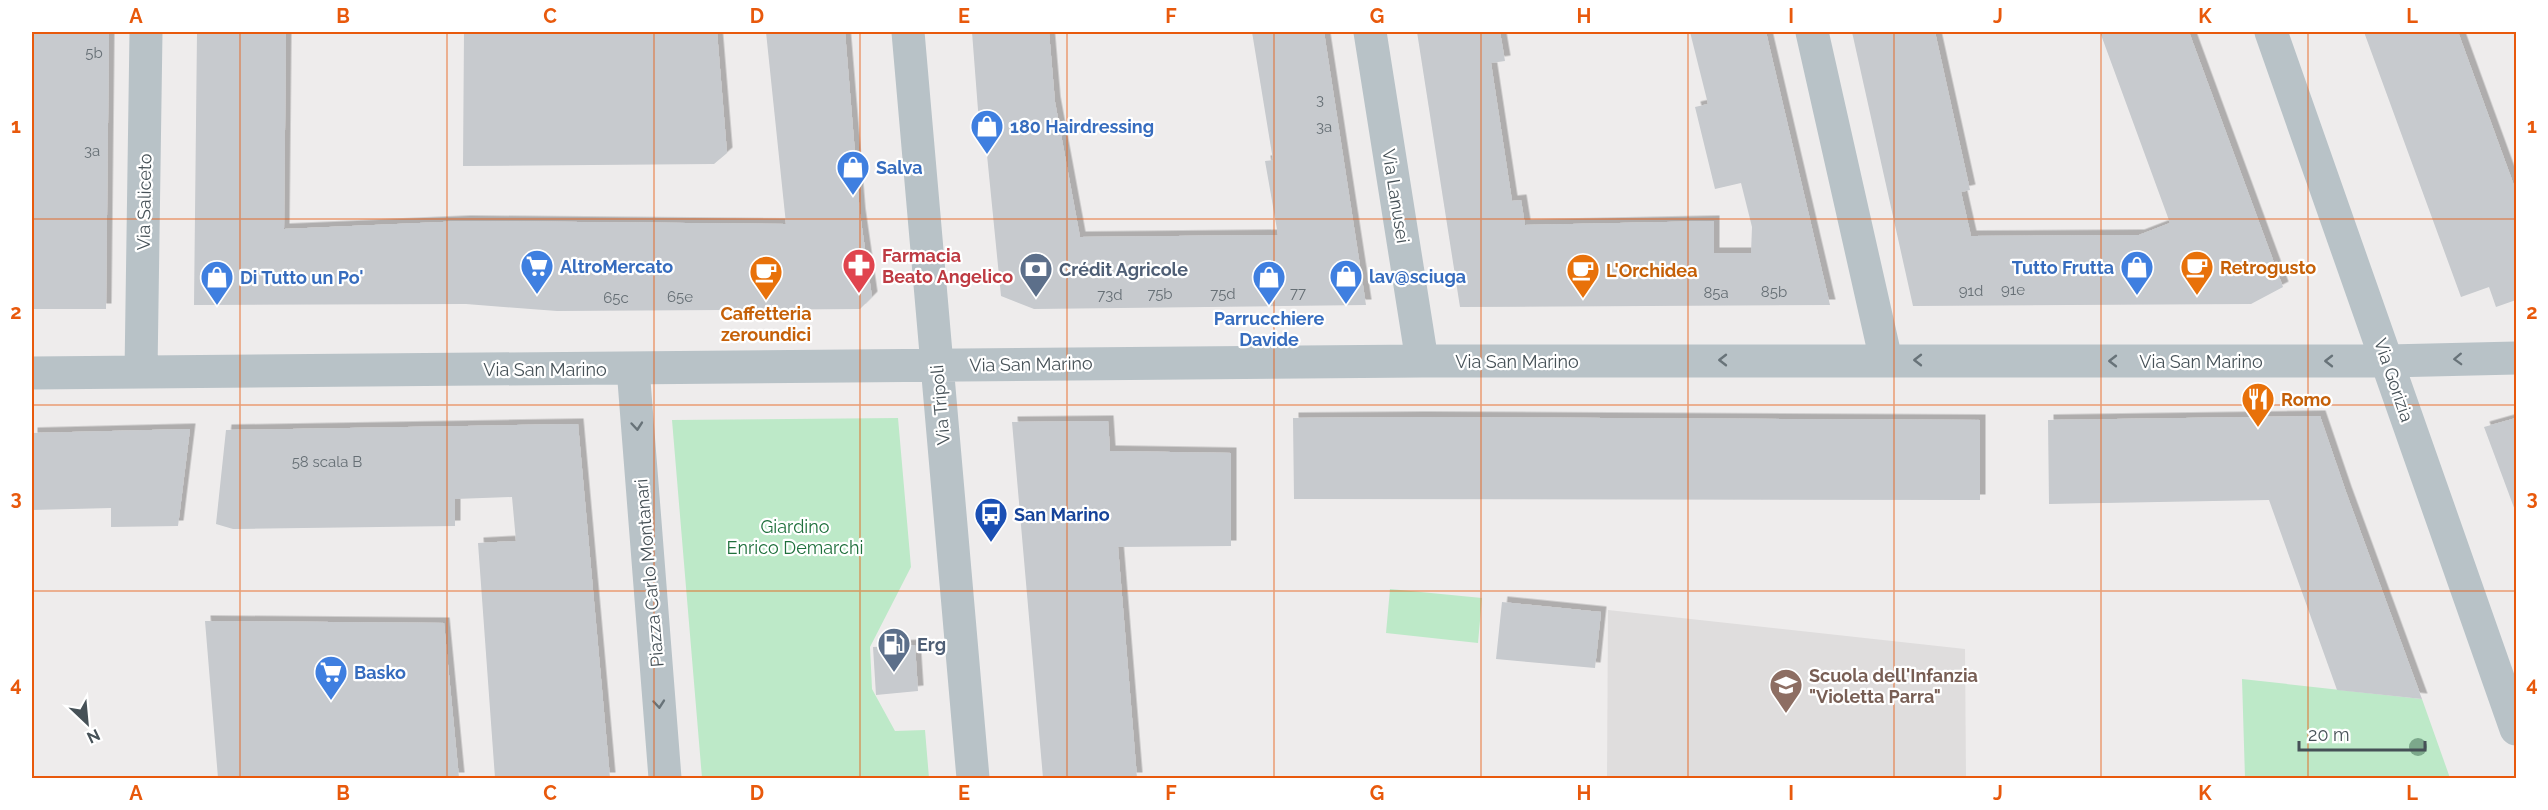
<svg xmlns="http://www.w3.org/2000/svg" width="2548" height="810" viewBox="0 0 2548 810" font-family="Raleway,sans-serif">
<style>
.education{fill:#dfdddd}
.green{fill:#bde9c8}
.building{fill:#c7cace;filter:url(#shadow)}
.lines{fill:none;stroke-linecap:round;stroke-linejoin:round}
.minor{stroke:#b8c2c7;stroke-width:33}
.tree{fill:#7ca88b}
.oneway{stroke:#687379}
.grid{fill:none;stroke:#e8590c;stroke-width:1.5;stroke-opacity:0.55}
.labels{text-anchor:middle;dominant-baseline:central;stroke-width:4.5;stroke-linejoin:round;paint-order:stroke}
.number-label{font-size:15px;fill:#666f75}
.shop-label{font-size:18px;font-weight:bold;fill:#366cbe;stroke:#fff;text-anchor:start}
.street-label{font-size:18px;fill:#465157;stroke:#fff}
.health-label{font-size:18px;font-weight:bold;fill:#be3a42;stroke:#fff;text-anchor:start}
.food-label{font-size:18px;font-weight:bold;fill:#c56008;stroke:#fff;text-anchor:start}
.service-label{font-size:18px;font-weight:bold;fill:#4e5e75;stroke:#fff;text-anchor:start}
.transit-label{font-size:18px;font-weight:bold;fill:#164399;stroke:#fff;text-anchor:start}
.park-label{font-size:18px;fill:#1f703c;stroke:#fff}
.education-label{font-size:18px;font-weight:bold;fill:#785e54;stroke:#fff;text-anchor:start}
.neatline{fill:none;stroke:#e8590c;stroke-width:2}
.grid-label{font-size:20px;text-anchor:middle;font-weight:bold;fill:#e8590c}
</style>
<defs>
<filter id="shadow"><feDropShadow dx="5.5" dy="-5.5" stdDeviation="0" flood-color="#0004"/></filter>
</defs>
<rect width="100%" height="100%" fill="#eeecec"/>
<path class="education" d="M1608,610l357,39 1,129h-359z"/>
<path class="green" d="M898,418l13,149 -41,80 2,42 23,42 30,-1 4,48h-227l-30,-358z
M1390,589l92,9 -4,45 -92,-10z
M2242,679l180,20 28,79h-205z"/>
<path class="building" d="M33,32h76l-3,277h-74z
M197,32h89l-2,197 181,-8 321,3 -20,-192h79l15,182 12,83 -12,12 -303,2 -91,-7 -272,1z
M464,32h253l10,121 -13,11 -251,2z
M972,32h77l6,70 25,135 198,-2 -13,-74 8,-1 -21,-128h72l42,273 -332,4 -33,-13 -14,-141 -9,-45z
M1417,32h83l5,29 -14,2 21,138 9,-1 4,25 189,-4v32h37l1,-26 -11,-44 -26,6 -20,-82 13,-3 -18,-72h76l64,273 -370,2z
M1852,32h83l35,158 -9,2 10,44 168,-1 31,-12 -70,-191h89l94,255 -32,17 -338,2z
M2364,32h94l58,159v109l-20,7 -7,-20 -28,10z
M2320,416l26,76 76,207 -85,-9 -68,-190 -220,4 -1,-84z
M1420,417l560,3v80l-686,-1 -1,-81z
M2516,418v95l-32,-86z
M1108,421l2,30 121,2v93l-113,1 19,231h-94l-31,-356z
M578,424l32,354h-115l-17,-235 38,-2 -4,-44 -57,2v27l-222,3 -17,-5 10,-94z
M190,429l-12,97 -67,1v-19l-79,2v-77z
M1502,602l99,10 -6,56 -99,-9z
M205,621l239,2 15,155h-241z
M915,645l3,46 -42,4 -3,-48z"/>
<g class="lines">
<path class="minor" d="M908,32l65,746
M1370,32l52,329
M1812,32l74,328
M2271,32l245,697
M633,368l32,410
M141,372l5,-340
M32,373l1390,-12h966l128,-3"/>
</g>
<circle class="tree" cx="2418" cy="747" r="9"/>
<defs><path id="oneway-chevron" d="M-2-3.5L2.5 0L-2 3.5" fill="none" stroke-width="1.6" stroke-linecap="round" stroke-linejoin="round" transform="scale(1.5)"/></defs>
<g class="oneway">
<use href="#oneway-chevron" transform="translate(2458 359) rotate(178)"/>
<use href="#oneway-chevron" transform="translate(1723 360) rotate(180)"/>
<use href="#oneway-chevron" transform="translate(1918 360) rotate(-180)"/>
<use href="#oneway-chevron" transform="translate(2113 361) rotate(-180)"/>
<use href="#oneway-chevron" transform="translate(2329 361) rotate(180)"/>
<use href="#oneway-chevron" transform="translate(637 426) rotate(85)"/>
<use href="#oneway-chevron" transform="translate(659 704) rotate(85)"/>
</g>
<path class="grid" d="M240,32v746M447,32v746M654,32v746M860,32v746M1067,32v746M1274,32v746M1481,32v746M1688,32v746M1894,32v746M2101,32v746M2308,32v746M32,219h2484M32,405h2484M32,591h2484"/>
<defs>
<symbol id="shop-pin" viewBox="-11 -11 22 30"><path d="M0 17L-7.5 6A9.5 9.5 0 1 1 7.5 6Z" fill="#3f7fe0" stroke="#fff"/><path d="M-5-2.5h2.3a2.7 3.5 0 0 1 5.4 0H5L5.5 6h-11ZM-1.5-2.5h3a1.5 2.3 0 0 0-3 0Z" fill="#fff"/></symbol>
<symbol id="pharmacy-pin" viewBox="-11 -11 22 30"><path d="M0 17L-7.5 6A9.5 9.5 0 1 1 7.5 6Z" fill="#e0444e" stroke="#fff"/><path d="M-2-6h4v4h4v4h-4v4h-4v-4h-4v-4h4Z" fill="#fff"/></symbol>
<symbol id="supermarket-pin" viewBox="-11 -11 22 30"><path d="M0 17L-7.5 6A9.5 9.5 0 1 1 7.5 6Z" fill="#3f7fe0" stroke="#fff"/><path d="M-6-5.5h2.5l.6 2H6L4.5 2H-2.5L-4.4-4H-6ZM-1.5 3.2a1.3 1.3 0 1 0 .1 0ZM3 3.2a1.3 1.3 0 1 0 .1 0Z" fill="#fff"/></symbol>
<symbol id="cafe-pin" viewBox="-11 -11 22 30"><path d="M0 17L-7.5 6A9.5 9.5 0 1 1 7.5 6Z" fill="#e8710a" stroke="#fff"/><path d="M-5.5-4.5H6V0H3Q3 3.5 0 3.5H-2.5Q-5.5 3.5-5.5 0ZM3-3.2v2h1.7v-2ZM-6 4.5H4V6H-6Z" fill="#fff"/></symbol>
<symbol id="bank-pin" viewBox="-11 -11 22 30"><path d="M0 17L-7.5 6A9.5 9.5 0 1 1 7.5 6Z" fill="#5c6f8a" stroke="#fff"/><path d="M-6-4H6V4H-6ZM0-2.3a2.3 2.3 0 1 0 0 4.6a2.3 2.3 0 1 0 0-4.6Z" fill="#fff"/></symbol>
<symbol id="restaurant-pin" viewBox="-11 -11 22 30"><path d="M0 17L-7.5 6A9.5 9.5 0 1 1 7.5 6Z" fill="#e8710a" stroke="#fff"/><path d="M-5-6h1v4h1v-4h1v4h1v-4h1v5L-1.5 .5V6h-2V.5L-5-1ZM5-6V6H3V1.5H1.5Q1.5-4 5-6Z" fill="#fff"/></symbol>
<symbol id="bus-pin" viewBox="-11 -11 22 30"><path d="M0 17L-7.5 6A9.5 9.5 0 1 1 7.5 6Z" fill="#1a4fb4" stroke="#fff"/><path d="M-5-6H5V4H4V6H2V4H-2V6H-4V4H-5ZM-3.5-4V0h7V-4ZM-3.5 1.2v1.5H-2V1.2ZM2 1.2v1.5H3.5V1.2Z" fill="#fff"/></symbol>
<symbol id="fuel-pin" viewBox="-11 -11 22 30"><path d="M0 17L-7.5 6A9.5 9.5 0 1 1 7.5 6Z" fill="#5c6f8a" stroke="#fff"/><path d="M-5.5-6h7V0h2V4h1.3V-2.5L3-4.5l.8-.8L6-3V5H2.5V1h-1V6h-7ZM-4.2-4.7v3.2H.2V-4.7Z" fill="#fff"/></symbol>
<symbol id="school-pin" viewBox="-11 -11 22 30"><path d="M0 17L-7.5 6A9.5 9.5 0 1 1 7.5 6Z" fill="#8d6e63" stroke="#fff"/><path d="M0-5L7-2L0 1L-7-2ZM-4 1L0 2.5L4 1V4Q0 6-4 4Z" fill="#fff"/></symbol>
</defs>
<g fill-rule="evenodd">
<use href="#shop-pin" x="968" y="107" width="38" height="52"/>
<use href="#shop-pin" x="834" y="148" width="38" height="52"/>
<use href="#pharmacy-pin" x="840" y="246" width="38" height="52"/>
<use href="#supermarket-pin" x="518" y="247" width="38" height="52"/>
<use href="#shop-pin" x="2118" y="248" width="38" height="52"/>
<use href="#cafe-pin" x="2178" y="248" width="38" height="52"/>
<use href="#bank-pin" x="1017" y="250" width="38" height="52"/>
<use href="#cafe-pin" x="1564" y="251" width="38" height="52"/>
<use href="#cafe-pin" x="747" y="253" width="38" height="52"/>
<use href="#shop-pin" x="1327" y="257" width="38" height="52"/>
<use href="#shop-pin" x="198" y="258" width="38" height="52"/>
<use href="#shop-pin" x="1250" y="258" width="38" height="52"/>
<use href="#restaurant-pin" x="2239" y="380" width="38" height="52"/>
<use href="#bus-pin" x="972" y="495" width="38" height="52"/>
<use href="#fuel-pin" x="875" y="625" width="38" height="52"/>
<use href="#supermarket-pin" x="312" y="653" width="38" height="52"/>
<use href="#school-pin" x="1767" y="666" width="38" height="52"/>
</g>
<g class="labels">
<g class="number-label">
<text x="94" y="53">5b</text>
<text x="1320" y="100">3</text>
<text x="1324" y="127">3a</text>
<text x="92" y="151">3a</text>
<text x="2013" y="290">91e</text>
<text x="1971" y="291">91d</text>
<text x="1774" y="292">85b</text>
<text x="1298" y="293">77</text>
<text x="1716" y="293">85a</text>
<text x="1160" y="294">75b</text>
<text x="1223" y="294">75d</text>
<text x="1110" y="295">73d</text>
<text x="680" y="297">65e</text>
<text x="616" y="298">65c</text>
<text x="327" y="462">58 scala B</text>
</g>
<g class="shop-label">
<text x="1010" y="126">180 Hairdressing</text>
<text x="876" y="167">Salva</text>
<text x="560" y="266">AltroMercato</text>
<text x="2114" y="267" text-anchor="end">Tutto Frutta</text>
<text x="1369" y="276">lav@sciuga</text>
<text x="240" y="277">Di Tutto un Po'</text>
<text x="1269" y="318" text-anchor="middle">Parrucchiere<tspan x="1269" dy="21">Davide</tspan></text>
<text x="354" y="672">Basko</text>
</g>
<g class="street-label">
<text transform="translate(1396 196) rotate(81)">Via Lanusei</text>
<text transform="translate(144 202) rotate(-89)">Via Saliceto</text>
<text x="1517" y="361">Via San Marino</text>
<text x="2201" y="361">Via San Marino</text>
<text transform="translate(1031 364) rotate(-1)">Via San Marino</text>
<text x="545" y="369">Via San Marino</text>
<text transform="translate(2394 380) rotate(71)">Via Gorizia</text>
<text transform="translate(940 405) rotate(-95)">Via Tripoli</text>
<text transform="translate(649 573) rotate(-95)">Piazza Carlo Montanari</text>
</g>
<g class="health-label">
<text x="882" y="255">Farmacia<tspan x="882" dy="21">Beato Angelico</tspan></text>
</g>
<g class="food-label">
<text x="2220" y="267">Retrogusto</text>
<text x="1606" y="270">L'Orchidea</text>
<text x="766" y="313" text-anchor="middle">Caffetteria<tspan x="766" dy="21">zeroundici</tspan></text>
<text x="2281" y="399">Romo</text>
</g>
<g class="service-label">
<text x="1059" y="269">Crédit Agricole</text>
<text x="917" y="644">Erg</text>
</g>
<g class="transit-label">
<text x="1014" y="514">San Marino</text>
</g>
<g class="park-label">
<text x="795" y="526">Giardino<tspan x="795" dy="21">Enrico Demarchi</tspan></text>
</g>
<g class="education-label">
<text x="1809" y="675">Scuola dell'Infanzia<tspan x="1809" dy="21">"Violetta Parra"</tspan></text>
</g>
</g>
<rect width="2548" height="810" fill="none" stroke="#ffffff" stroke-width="66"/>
<g transform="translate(87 723) rotate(154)" stroke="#ffffff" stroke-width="4.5" paint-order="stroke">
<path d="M0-4.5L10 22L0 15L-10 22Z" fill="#465157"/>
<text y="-9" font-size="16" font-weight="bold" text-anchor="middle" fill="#465157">N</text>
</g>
<path d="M2299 741v9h126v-9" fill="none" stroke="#465157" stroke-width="3"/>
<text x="2308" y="741" font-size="18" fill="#465157" stroke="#ffffff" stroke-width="4.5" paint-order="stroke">20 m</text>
<rect x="33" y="33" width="2482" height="744" class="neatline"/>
<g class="grid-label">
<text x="136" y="23">A</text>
<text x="343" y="23">B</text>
<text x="550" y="23">C</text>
<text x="757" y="23">D</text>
<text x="964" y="23">E</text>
<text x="1171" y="23">F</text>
<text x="1377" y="23">G</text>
<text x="1584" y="23">H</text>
<text x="1791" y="23">I</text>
<text x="1998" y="23">J</text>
<text x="2205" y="23">K</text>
<text x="2412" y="23">L</text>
<text x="16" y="133">1</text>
<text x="2532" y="133">1</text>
<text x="16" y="319">2</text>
<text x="2532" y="319">2</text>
<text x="16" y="505">3</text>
<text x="2532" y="505">3</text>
<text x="16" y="691">4</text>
<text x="2532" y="691">4</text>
<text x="136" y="800">A</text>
<text x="343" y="800">B</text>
<text x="550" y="800">C</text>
<text x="757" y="800">D</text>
<text x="964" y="800">E</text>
<text x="1171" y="800">F</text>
<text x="1377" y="800">G</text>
<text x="1584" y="800">H</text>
<text x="1791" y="800">I</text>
<text x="1998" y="800">J</text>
<text x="2205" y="800">K</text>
<text x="2412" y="800">L</text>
</g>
</svg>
